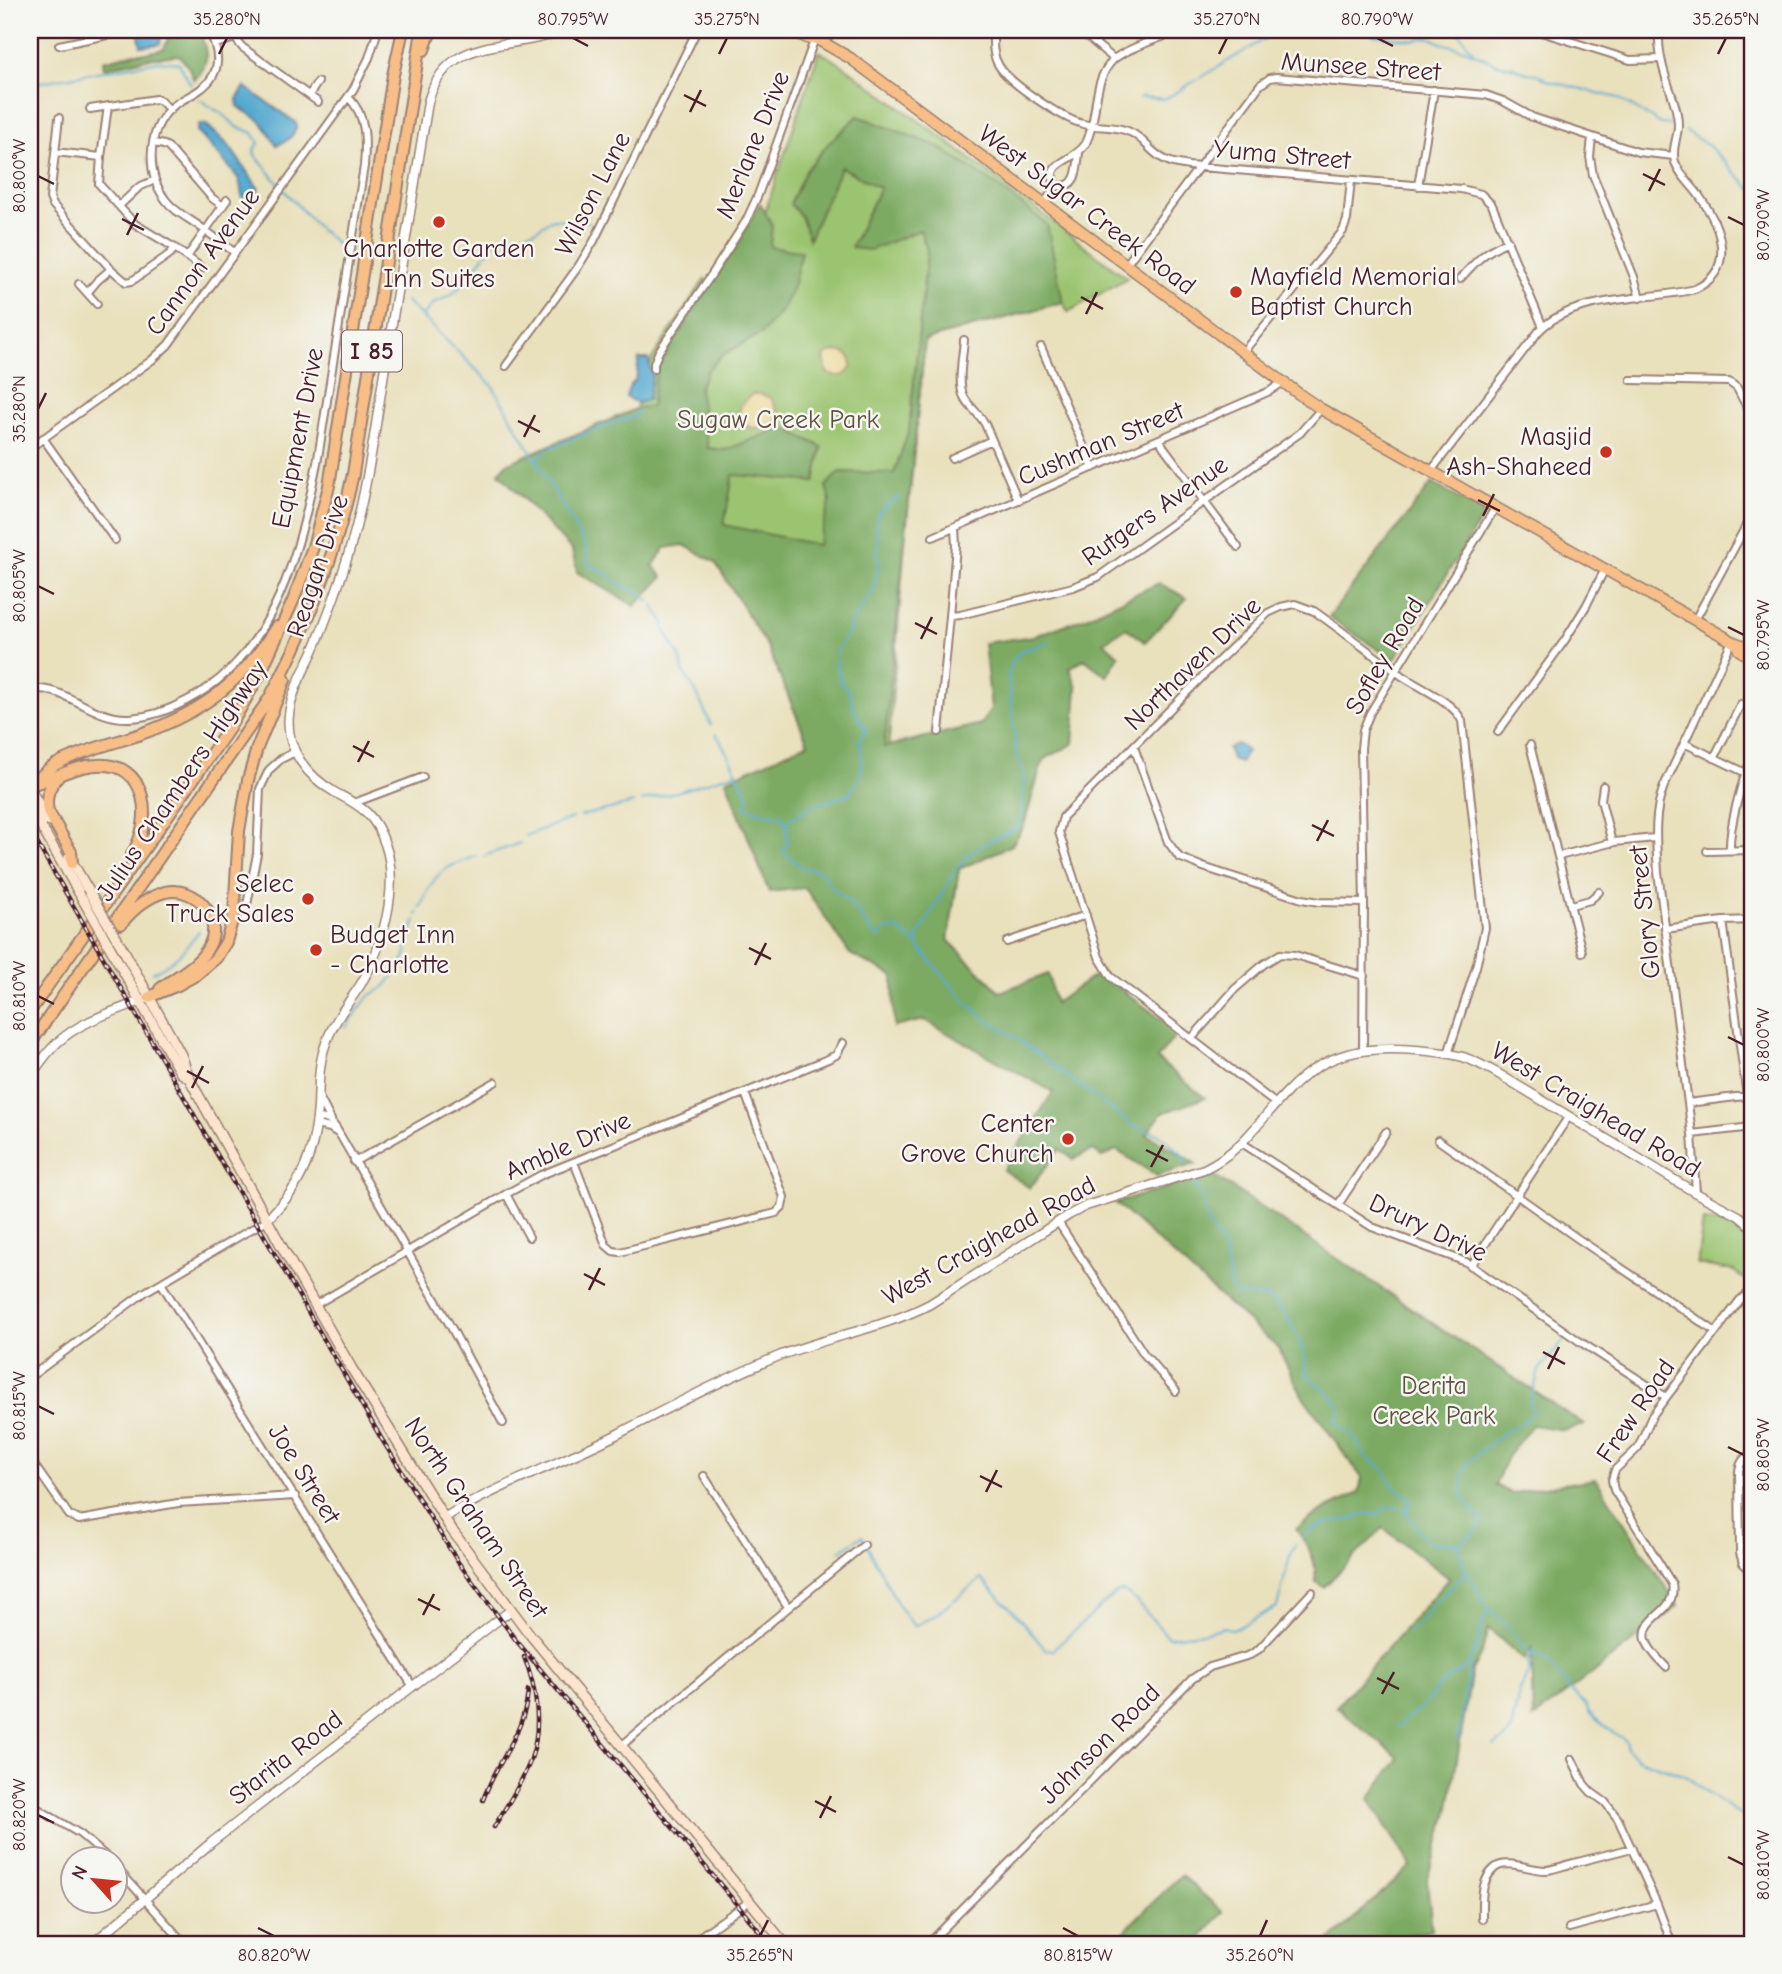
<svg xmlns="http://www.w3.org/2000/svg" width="1782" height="1974" viewBox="0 0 1782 1974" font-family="'Comic Neue',sans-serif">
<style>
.green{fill:#9bc470;stroke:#72724e;stroke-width:2}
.forest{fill:#7caa62;stroke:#636446;stroke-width:2}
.sand{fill:#eeda9e;stroke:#9c7c64;stroke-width:2}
.water{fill:#54a9d0;stroke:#4f647e;stroke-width:2}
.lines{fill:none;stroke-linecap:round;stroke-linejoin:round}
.stream{stroke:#54a9d0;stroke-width:2}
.minor-casing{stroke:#9a8074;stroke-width:10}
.tertiary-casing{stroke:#9a8074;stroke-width:11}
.secondary-casing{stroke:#9a8074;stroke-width:12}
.primary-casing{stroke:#9a8074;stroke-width:13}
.motorway-casing{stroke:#9a8074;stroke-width:14}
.minor{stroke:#fff;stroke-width:6}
.tertiary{stroke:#fff;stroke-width:8}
.secondary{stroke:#fce5cf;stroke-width:9}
.primary{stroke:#f7be88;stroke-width:10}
.motorway{stroke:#f7be88;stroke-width:10}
.rail-casing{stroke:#4a1f2b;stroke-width:4.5}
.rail{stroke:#f6f6f2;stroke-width:2;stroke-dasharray:5;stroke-linecap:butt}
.secondary-bridge-casing{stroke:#9a8074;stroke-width:12;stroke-linecap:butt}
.secondary-bridge{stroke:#fce5cf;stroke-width:9}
.ticks{fill:none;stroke:#4a1f2b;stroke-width:2.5}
.poi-dot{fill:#c8321e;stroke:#f6f6f2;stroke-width:2.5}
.labels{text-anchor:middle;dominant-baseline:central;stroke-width:5;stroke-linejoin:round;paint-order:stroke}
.shield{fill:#f6f6f2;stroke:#7e6067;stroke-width:2}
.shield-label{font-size:24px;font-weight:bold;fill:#4a1f2b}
.street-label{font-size:26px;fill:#4a1f2b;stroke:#f6f6f2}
.poi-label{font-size:26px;fill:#4a1f2b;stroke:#f6f6f2;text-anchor:end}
.park-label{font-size:26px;fill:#625140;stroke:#f6f6f2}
.neatline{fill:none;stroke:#4a1f2b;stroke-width:2.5}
.ticks-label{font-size:18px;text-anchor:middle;fill:#4a1f2b}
</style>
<rect width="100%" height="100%" fill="#f6f6f2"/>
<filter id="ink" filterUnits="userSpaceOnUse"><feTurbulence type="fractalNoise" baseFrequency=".0143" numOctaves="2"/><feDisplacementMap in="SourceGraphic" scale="14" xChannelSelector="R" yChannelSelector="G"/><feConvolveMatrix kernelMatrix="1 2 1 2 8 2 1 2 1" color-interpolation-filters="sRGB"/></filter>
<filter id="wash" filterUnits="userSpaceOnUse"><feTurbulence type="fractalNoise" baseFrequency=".00686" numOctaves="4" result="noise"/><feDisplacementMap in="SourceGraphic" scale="28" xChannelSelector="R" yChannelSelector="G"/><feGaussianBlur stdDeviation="1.57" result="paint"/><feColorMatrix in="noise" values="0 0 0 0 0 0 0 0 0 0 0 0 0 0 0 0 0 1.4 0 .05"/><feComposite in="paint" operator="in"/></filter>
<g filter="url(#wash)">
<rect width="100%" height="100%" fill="#e9e0bc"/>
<path class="green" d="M819,51l26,16 99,72 183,139 -59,34 -5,-10 -138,38 -20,203 -17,208 93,-27 -33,216 65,65 -32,7 -134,-256 -147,-219 -197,-69 3,-4 130,-55 16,-50 53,-80 12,8 47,-72z
M1703,1221l36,4 12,12 1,44 -3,2 -15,-12 -37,-7z"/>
<path class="forest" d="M156,30h42c10,19 13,35 -4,50l-5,-12 -10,-13 -29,3 -46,10 -1,-7 32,-8h11l18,-4 4,-11 -5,-5z
M858,116l79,30 55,36 55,42 16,78 -138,38 -41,407 97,-23 10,-15 -7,-66 50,-7 50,-18 75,-35 28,15 -42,44 -19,-14 -22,14 15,14 -12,20 -23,-17 -14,9 7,20 -4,56 -30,16 -19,65 -12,20 -53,24 -11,71 52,52 48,-18 7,29 46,-32 2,4 75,57 -21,27 48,39 -43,15 -15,21 49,30 -39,12 -41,-26 -14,7 -9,-7 -20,9 -13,-10 -30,39 -27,-18 50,-78 -129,-72 -30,7 -1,-51 -43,-22 -45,-66 -36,4 -43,-112 82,-37 -40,-95 -53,-86 -31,-17 -19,3 -12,18 10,11 -28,29 -58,-34 -5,-22 -73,-77 7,-9 130,-55 15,-3 6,-38 76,-118 27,-47 12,22 -2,22 31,4 -8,36 -11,23 -20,23 -41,23 -14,15 -8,17 9,60 18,2 57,-23 39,20 -7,35 -82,-7 -9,50 94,20 12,-44 -4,-15 13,-14 55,1 15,-43 18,-180 -7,-20 -50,20 -19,-2 29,-60 -39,-21 -32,72 -8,-23 -11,-12 16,-34 22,-26z
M1432,483l49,28 2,5 -89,144 -65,-43z
M1212,1174l372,251 -19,5 -33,-5 -25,32 -12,28 17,9 24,-6 60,-9 82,127 -145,113 -2,-71 -7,12 -36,-32 -6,24 -10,18 -24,143 -21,66 5,51 -61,14h-45l85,-78 -42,-67 30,-41 -63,-51 113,-129 -66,-50 -59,59 -9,-6c3,-21 -8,-36 -19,-52l23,-17 40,-19 3,-15 -60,-83 -24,-47 -163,-145z
M1181,1875l42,37 -28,32h-81l21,-24z"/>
<path class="sand" d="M837,351c27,4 12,35 -10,22l-3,-15 3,-4z
M752,394h8l11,4 7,14 -2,11c-30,15 -53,-7 -24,-29z"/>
<path class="water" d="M140,30h3l18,8 -1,6 -19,2 -3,-14z
M245,87l50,35 2,4c-4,11 -9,15 -20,19 -7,-8 -10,-18 -18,-25 -7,-6 -15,-8 -21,-14l-1,-7z
M203,124l5,2 21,20 30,43 -7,14c-16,-7 -8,-10 -13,-23 -6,-11 -32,-37 -42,-49l2,-6z
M639,359h9l4,17 -4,24 -11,3 -11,-6 4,-12c10,-5 6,-16 9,-26z
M1237,744l10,7 -7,12 -8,-4 -4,-11z"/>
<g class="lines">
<path class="stream" d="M1345,30l20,1 8,4 41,5 15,-3 12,6 26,7 30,14 17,3 13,6 10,1 12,7 69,17 43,26 9,1
M1457,30l18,24
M30,77l6,6 123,-22 20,2 12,22
M1140,97l25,2 106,-64 13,-1 9,-4
M199,99l26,17 12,11 16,6 6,10 -5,6 1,6 25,30
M1685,131l24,15 43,44
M283,189l36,40 23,19
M406,301l86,84 93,159 3,21 16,7 15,12 21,9 9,8
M423,315l10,-11 18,-9 15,-14 30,-41 12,-5 8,1 20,-6 16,-11 37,3
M537,459l10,-10 71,-28 16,-4 4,-7
M653,606l11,15v8l17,30 2,12 14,23 14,31
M716,734c13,20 22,42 33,64l-4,8 14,6 22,3 7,12 -2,5 2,9 -5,10 19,17 12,1 8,4 14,19 6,3 16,17 13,20 6,5h3l5,-7 9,-1 6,1 18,16 47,55 21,18 29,18 117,88 28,10 22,19 4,9
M642,801l38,-10 55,-18
M581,816l53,-13
M787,822c9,-7 18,-13 29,-17 11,-5 28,-6 36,-15 11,-13 12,-35 7,-49l7,-12c-4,-7 -11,-15 -13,-22 -3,-16 -1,-15 -14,-26l2,-4 -4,-7 -1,-16 4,-9 9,-12 3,-13 22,-30 5,-29 -3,-8 3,-5c-4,-35 -8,-31 21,-52
M525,836l47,-18
M484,856l36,-13
M420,908c14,-35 21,-40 57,-52
M417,915l1,-2
M219,939l2,-13
M918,945v-9l36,-64 14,-16 14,-11 30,-15 6,-4 3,-7 3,-44 -7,-20 -9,-81 5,-13 9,-10 29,-10
M153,972c19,-8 34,-24 46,-41
M346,1027l22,-30 18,-11 12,-16 8,-14 2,-13 8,-23
M1193,1181l8,14 6,21 1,10 12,15 5,13 7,36 4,5c9,1 20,-1 28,2 24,9 44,54 42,78 11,7 33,25 35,37l-6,6 1,5 15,10 15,24 17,12 10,16 15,12 3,4 -5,11 22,30c8,4 17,-2 26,1l3,3 8,23 24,41 16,13 19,25 11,4 16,13 10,14 6,5 1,5 17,15 5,10 19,16 16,10 2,3v6l11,10 50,18 19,16 31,20 14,6
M1302,1537l8,-6 16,-8 27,-4 10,-5h16l6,-6 12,-1 9,3
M1457,1546l18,-14 7,-11 -20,-25 1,-22 5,-12 35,-29 16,-8 13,-11v-4l-2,-5 9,-35 27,-32
M840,1551l22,-15 39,74 13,16 20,-10 47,-37 36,36 28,34 8,1 48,-44 16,-13 5,-1 5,1 10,9 31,35 35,-4 22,-6 6,3 4,-1 42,-22 14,-55 5,-8
M1408,1633l9,-7 19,-24 31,-30
M1397,1727c9,-10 21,-16 30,-25 6,-5 8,-13 13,-17 10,-8 24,-14 30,-24 11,-15 8,-36 19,-51
M1458,1741l12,-75
M1494,1746l11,-7 6,-8 8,-38 11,-25 -3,-8 7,-7"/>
</g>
</g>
<g filter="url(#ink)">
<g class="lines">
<defs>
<path id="minor" d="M209,30c10,21 14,42 -7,58 -10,8 -23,12 -32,21 -23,23 -24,65 -5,90 8,12 23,19 34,27 12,8 23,17 35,26
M237,30l-2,8 7,9 76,55
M993,30c0,13 -1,25 6,36 11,18 64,53 84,58 15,4 32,1 47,8 12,5 18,17 29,24 9,7 19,8 30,10l272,23 20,5 11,11 51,122
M1079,30l35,29
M1535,30l95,30 31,-1
M216,44l19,-6
M59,45l68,-14
M309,95l9,-13
M108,106l-7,51 -2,27 36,40 40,24 27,20
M90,109l66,-10 5,2 9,9
M59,118l-9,80 3,7 58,64 15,13 6,-1 38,-27 5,-6
M1592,137l-2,20 3,18 41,102 6,21
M154,143l10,2 4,2 44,51 11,8
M55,152l46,5
M1056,186c-14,-25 20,-24 30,-43 13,-26 5,-59 26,-82 11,-12 52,-24 69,-31
M1056,186c22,3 21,-17 23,-33
M1418,186l16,-96
M1044,204l12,-18
M119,206l20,-19 16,-7
M187,257l40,-57
M1126,265l134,-180 10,-7 6,-1 210,18 17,6 29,16 106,35 36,4
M1460,279c16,-18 25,-28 48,-38
M79,284l18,20
M87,293l10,-12 14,-12
M964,340c-1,14 -7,44 0,57 5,10 15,16 21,27l33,76
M1041,347l52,121
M1243,352l100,-121 4,-11 4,-40
M506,366l72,-99 16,-26 103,-211
M654,369v-6l5,-12 53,-77 34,-53 12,-26 57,-157
M1631,380l98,2 8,6 15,29
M43,438l72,102
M1160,439l3,7 75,101
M30,448l122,-88 16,-15 185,-255 16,-32 9,-28
M952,458l40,-18
M1431,471l108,-140c35,-37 110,-30 156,-42 42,-19 26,-62 5,-92 -8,-12 -20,-21 -25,-35 -4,-13 3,-24 3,-37 0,-16 -7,-32 -12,-47 -5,-16 -8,-32 -7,-48
M933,537l337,-146 13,-9
M950,616l10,-1 113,-28 25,-10 202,-144 21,-24
M1695,620l57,-105
M30,689c36,-4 61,31 100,29 20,-1 39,-8 56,-17 90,-45 114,-153 132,-243l46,-292c2,-24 3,-51 -16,-69
M939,732l11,-116 6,-70 -1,-18
M1498,732l67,-92 21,-34 19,-37
M1684,743l62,30
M1530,745l52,207
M1134,747l34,95 11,15 24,10 99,32 17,3 45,1
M1714,758l27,-54
M1603,786l-2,14 11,43
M354,803l69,-26
M1730,850c-1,-21 11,-71 22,-89
M1707,851l45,-1
M1559,856l55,-14 41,-4
M1571,905l19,-5 9,-8
M244,920l13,-66 3,-65 9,-19 12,-11 14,-7
M1723,921l24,175
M1665,929l58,-8 29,-1
M1007,942l79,-27
M1192,1038l43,-49 29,-25 16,-10 15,1 69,21
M1363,1050l1,-147 -3,-155 2,-18 7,-17 125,-205
M318,1095l13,25
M1688,1103l64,-8
M1276,1104l-165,-127 -12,-20 -40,-125 4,-15 147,-148 58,-56 13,-6 14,-3 19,7c30,21 59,44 88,65 18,12 52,26 60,45l23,207 -9,39 -28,87
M317,1119c9,-2 13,1 19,9l115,199 52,96
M316,1125l14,3 6,4
M1692,1134l60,-7
M1438,1140l139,98 139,94
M1242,1143l130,84 94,35 113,79 87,56
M354,1162l141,-80
M574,1162l32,83 7,6 7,1 156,-39 6,-6 2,-10 -39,-104
M1696,1193l-4,-59 -34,-262c-2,-30 -5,-58 6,-86l68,-145
M506,1194l23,43
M1338,1205l48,-73
M1058,1222l86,132 32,37
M1471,1266l98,-150
M161,1283l252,404
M315,1305l191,-111 35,-19 287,-116 8,-4 7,-12
M30,1377l115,-85 122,-72
M1752,1454c-8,3 -12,9 -13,17l1,82 3,10 9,9
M30,1459l39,56 10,5 99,-17 117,-7
M704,1476l84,131
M1666,1667c-7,-7 -17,-17 -20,-27 -6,-24 32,-27 26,-56l-58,-94 -2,-10 3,-10 23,-22 14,-32 88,-116 12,-10
M621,1746l243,-201
M1572,1759l12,25 7,8 14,10 13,17 39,85 15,40
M30,1804l50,30 28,24
M116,1867l69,77
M1482,1919c0,-18 -2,-39 13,-51 11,-10 37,3 52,2 9,-1 18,-5 27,-7 19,-5 38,-10 58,-15
M1569,1928l88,-24
M689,1944l61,-43
M928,1944l264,-265 18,-12 40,-12 9,-6 53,-57"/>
<path id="tertiary" d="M30,1077c9,-13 17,-25 28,-35 24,-22 56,-30 85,-42
M267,1220c8,-9 17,-18 24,-28 17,-24 25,-56 27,-85 1,-21 0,-41 7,-61 7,-23 23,-42 36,-62 22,-37 39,-99 24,-140 -4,-12 -10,-23 -18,-31 -9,-9 -20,-14 -31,-20 -28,-16 -51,-43 -47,-78 3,-28 18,-48 28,-73 15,-37 29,-76 39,-115 15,-59 22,-119 32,-179 13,-82 27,-164 40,-246 20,-71 83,-49 135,-72
M444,1518c54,-33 115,-54 172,-83 53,-28 107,-56 163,-79 50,-20 103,-27 151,-52l139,-89 17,-9 118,-37c40,-19 55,-49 85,-79 36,-38 76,-44 127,-40 15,1 32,3 47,7 12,4 23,10 34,16l199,120 43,23 13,11
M92,1944l120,-102 299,-232"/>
<path id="secondary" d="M30,789l18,32
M30,807l52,91
M69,857l18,31
M123,949l58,106 8,23 98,178 65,113 99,160 77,103 257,312
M116,958l60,107 5,8 8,5"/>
<path id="primary" d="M790,30l19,9 6,-1 35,20 449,336 22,15 411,232c6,4 13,4 20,7
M1736,643l3,7 13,8"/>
<path id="motorway" d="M424,50l7,-20
M58,777c-10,10 -13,21 -10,34l23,41 1,11
M37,783c19,-6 39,-17 59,-18 52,-4 58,55 36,89
M30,786c7,-6 13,-12 20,-18 23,-15 64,-25 91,-34 61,-22 101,-51 135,-107
M121,924c12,-15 26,-27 44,-32 31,-7 59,26 44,54 -10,20 -33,30 -49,43
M149,997l29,-12 18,-10 20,-17 10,-16 8,-28 5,-83 9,-51 9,-32 28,-68
M30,1011l198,-281 31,-54 34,-75 20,-54 16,-61 64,-411 10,-45
M30,1044l239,-345c39,-71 67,-145 84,-225l69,-444"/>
</defs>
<use href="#minor" class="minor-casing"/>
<use href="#tertiary" class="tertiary-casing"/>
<use href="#secondary" class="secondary-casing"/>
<use href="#primary" class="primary-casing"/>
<use href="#motorway" class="motorway-casing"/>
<use href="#minor" class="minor"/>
<use href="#tertiary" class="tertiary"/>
<use href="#secondary" class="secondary"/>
<use href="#primary" class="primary"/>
<use href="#motorway" class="motorway"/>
<defs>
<path id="rail" d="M30,831l351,607 77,124 57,77 255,305
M483,1800c14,-40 42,-66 45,-110
M494,1827c13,-22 28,-44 37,-68 11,-32 6,-71 -7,-102"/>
</defs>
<use href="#rail" class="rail-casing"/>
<use href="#rail" class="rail"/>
<defs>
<path id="secondary-bridge" d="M87,888l36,61
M82,898l34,60"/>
</defs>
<use href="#secondary-bridge" class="secondary-bridge-casing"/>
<use href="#secondary-bridge" class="secondary-bridge"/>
</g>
</g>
<path class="ticks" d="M573,38l15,8M1377,38l16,8M219,54l8,-16M719,54l8,-16M1219,54l8,-16M1718,54l8,-16M684,95l22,11M690,112l11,-22M1643,174l22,11M38,176l16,8M1649,191l11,-22M1728,217l16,8M122,219l22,11M127,235l11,-22M1081,297l22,12M1086,314l11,-22M38,409l8,-16M518,421l22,11M524,437l11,-22M1478,500l22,11M1483,516l11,-22M38,586l16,8M915,623l22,11M1728,627l16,8M921,639l11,-22M353,746l21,11M358,762l11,-21M1312,825l22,11M1317,841l11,-21M749,948l22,11M755,965l11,-22M38,996l16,8M1728,1037l16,8M187,1071l22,12M192,1088l11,-22M1146,1150l22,11M1151,1167l12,-22M584,1274l21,11M589,1290l11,-22M1543,1352l22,12M1548,1369l11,-22M38,1406l16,8M1728,1447l16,8M980,1476l22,11M986,1492l11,-22M418,1599l22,11M423,1615l11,-21M1377,1678l22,11M1382,1694l12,-22M815,1801l21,11M38,1815l16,8M820,1818l11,-22M1728,1857l16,8M258,1928l16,8M1063,1928l15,8M760,1936l8,-16M1260,1936l7,-16"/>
<g class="poi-dot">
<circle cx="439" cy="222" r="7"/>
<circle cx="1236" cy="292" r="7"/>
<circle cx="1606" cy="452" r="7"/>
<circle cx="308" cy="899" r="7"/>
<circle cx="316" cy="950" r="7"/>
<circle cx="1068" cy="1139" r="7"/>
</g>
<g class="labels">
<rect class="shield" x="342" y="330.5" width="60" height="41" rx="5"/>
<g class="shield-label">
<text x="372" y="351">I 85</text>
</g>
<g class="street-label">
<text transform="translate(1361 67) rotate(4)">Munsee Street</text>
<text transform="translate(753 145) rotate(-68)">Merlane Drive</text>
<text transform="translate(1282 155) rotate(5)">Yuma Street</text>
<text transform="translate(593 194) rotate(-63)">Wilson Lane</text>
<text transform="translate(1087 210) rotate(37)">West Sugar Creek Road</text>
<text transform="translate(203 262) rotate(-54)">Cannon Avenue</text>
<text transform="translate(298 438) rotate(-79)">Equipment Drive</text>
<text transform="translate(1101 444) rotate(-23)">Cushman Street</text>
<text transform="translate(1155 511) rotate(-35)">Rutgers Avenue</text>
<text transform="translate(318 566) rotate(-72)">Reagan Drive</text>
<text transform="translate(1385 656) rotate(-60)">Sofley Road</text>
<text transform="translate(1193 664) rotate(-44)">Northaven Drive</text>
<text transform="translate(182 781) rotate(-56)">Julius Chambers Highway</text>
<text transform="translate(1645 912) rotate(-96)">Glory Street</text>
<text transform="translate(1596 1110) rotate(31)">West Craighead Road</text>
<text transform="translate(568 1146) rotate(-24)">Amble Drive</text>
<text transform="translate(1428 1228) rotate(25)">Drury Drive</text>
<text transform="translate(989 1241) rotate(-29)">West Craighead Road</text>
<text transform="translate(1636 1411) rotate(-56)">Frew Road</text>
<text transform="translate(304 1474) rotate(58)">Joe Street</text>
<text transform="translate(476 1518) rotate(56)">North Graham Street</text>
<text transform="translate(1100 1744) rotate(-45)">Johnson Road</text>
<text transform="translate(286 1758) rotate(-38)">Starita Road</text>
</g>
<g class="poi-label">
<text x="439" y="249" text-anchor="middle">Charlotte Garden<tspan x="439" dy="30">Inn Suites</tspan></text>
<text x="1250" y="277" text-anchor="start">Mayfield Memorial<tspan x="1250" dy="30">Baptist Church</tspan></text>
<text x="1592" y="437">Masjid<tspan x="1592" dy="30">Ash-Shaheed</tspan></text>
<text x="294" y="884">Selec<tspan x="294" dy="30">Truck Sales</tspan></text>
<text x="330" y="935" text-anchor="start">Budget Inn<tspan x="330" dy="30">- Charlotte</tspan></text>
<text x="1054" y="1124">Center<tspan x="1054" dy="30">Grove Church</tspan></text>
</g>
<g class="park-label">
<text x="778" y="420">Sugaw Creek Park</text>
<text x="1434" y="1386">Derita<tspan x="1434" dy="30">Creek Park</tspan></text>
</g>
</g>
<rect width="1782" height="1974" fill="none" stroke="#f6f6f2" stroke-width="77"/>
<g transform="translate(94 1880) rotate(297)"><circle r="33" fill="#f6f6f2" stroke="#b1a0a2" stroke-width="2"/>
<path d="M0-5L12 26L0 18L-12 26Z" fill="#c8321e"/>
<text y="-10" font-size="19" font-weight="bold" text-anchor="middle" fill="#4a1f2b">N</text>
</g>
<rect x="38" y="38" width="1706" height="1898" class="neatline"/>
<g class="ticks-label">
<text x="227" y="25">35.280°N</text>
<text x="573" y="25">80.795°W</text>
<text x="727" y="25">35.275°N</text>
<text x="1227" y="25">35.270°N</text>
<text x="1377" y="25">80.790°W</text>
<text x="1726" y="25">35.265°N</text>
<text transform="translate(19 176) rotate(-90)" y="6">80.800°W</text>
<text transform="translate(1763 225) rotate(-90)" y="6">80.790°W</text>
<text transform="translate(19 409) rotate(-90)" y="6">35.280°N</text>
<text transform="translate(19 586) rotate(-90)" y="6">80.805°W</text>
<text transform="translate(1763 635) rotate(-90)" y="6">80.795°W</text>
<text transform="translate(19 996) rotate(-90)" y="6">80.810°W</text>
<text transform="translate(1763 1045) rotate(-90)" y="6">80.800°W</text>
<text transform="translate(19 1406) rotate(-90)" y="6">80.815°W</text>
<text transform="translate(1763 1455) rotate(-90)" y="6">80.805°W</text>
<text transform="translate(19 1815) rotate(-90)" y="6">80.820°W</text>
<text transform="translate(1763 1865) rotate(-90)" y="6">80.810°W</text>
<text x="274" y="1961">80.820°W</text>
<text x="760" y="1961">35.265°N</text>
<text x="1078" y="1961">80.815°W</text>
<text x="1260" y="1961">35.260°N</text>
</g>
</svg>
